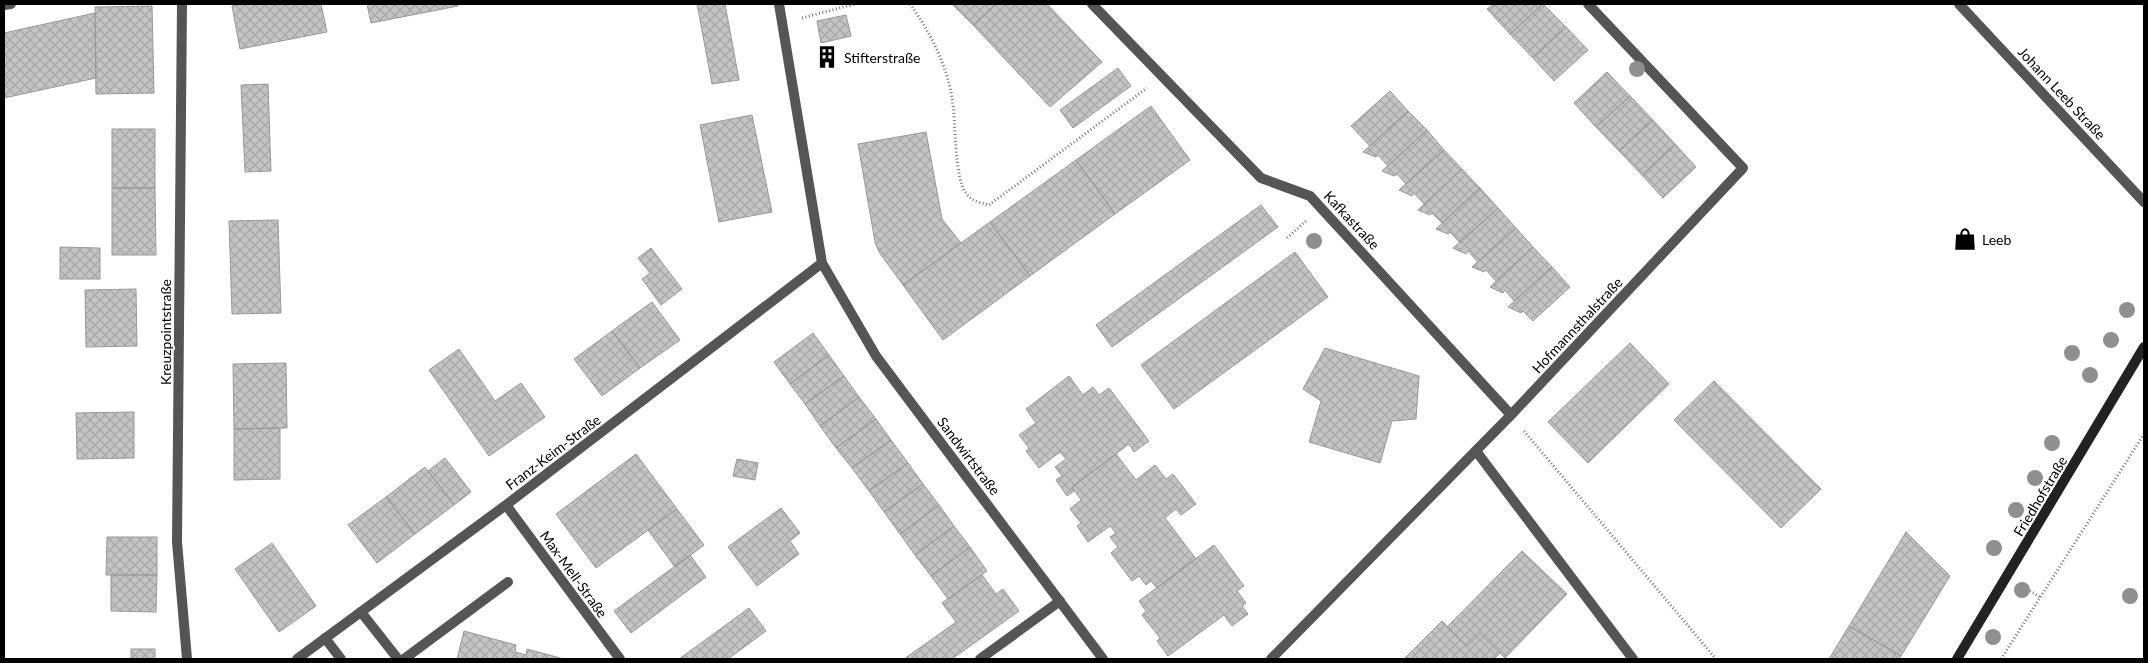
<svg xmlns="http://www.w3.org/2000/svg" width="2148" height="663" viewBox="0 0 2148 663" font-family="Lato,sans-serif">
<style>
.building{fill:url(#building-cross-hatch);stroke:#999}
.lines{fill:none;stroke-linecap:round;stroke-linejoin:round}
.path{stroke:#777;stroke-width:3;stroke-dasharray:1 2.5;stroke-linecap:butt}
.lane{stroke:#555;stroke-width:10}
.street{stroke:#555;stroke-width:10}
.secondary{stroke:#222;stroke-width:10}
.tree{fill:#8f8f8f}
.labels{text-anchor:middle;dominant-baseline:central;stroke-width:4;stroke-linejoin:round;paint-order:stroke}
.poi-label{font-size:14px;fill:#000;stroke:#fff;text-anchor:start}
.street-label{font-size:14px;fill:#000;stroke:#fff}
</style>
<defs>
<pattern id="building-cross-hatch" width="8" height="8" patternUnits="userSpaceOnUse" patternTransform="scale(1.25)"><rect width="8" height="8" fill="#c4c4c4"/><path d="M0 0l8 8M0 8l8-8" fill="none" stroke="#a7a7a7"/></pattern>
</defs>
<rect width="100%" height="100%" fill="#fff"/>
<path class="building" d="M244,4h77l6,28 -87,17 -8,-43z
M367,4h90l1,2 -87,17z
M697,4h28l14,76 -27,4z
M952,4h44l-23,21z
M996,4h51l55,58 -52,45 -77,-82z
M1494,4h49l-33,30 -23,-25z
M1543,4l23,23 -33,31 -23,-24z
M152,6l2,87 -58,1 -1,-87z
M95,13l1,65 -92,20v-65z
M846,15l5,21 -30,7 -4,-22z
M1566,27l22,23 -34,31 -21,-23z
M829,45l4,23 -8,1 -4,-23z
M1118,68l13,18 -58,42 -13,-18z
M1607,72l23,24 -34,31 -22,-24z
M268,84l3,87 -26,1 -4,-87z
M1390,91l18,20 -38,35 -19,-20z
M1630,96l23,24 -34,31 -23,-24z
M1151,106l39,54 -75,54 -39,-54z
M1408,111l19,19 -39,36 -10,-11 -2,2 -13,-5z
M752,115l20,97 -53,10 -19,-97z
M1653,120l22,24 -33,31 -23,-24z
M112,129h43v59h-43z
M1427,130l17,20 -38,34 -9,-10 -3,2 -12,-5z
M926,132l16,87 19,24 -58,42 -24,-33 -4,-10 -17,-98z
M1675,144l21,23 -33,31 -21,-23z
M1444,150l18,19 -38,35 -10,-11 -2,3 -13,-6z
M1076,160l39,54 -85,62 -40,-54z
M1462,169l18,19 -38,35 -10,-10 -2,2 -12,-5z
M112,188h43l1,67h-44z
M1480,188l18,20 -38,35 -10,-11 -2,2 -12,-5z
M1261,205l17,22 -166,120 -16,-22z
M1498,208l18,20 -38,34 -10,-11 -2,3 -13,-6z
M278,220l3,93 -49,1 -3,-93z
M990,222l40,54 -87,64 -40,-55z
M1516,228l17,19 -37,34 -10,-11 -2,2 -12,-5z
M60,247l40,1v31h-40z
M1533,247l19,20 -38,34 -9,-11 -2,3 -13,-6z
M651,248l31,41 -21,16 -19,-26 8,-6 -12,-15z
M1295,252l33,45 -154,112 -33,-44z
M1552,267l18,20 -37,34 -10,-10 -2,2 -13,-6z
M136,289l1,57 -51,1 -1,-57z
M652,302l28,38 -40,28 -28,-37z
M612,331l28,37 -38,28 -28,-37z
M813,333l16,22 -39,29 -16,-22z
M1630,343l39,41 -81,79 -40,-41z
M1325,348l94,28 -3,43 -24,2 -12,42 -71,-21 12,-41 -18,-12z
M459,349l36,52 26,-18 24,34 -56,39 -60,-86z
M829,355l15,21 -39,28 -15,-20z
M286,363l1,65 -53,1 -1,-65z
M844,376l15,21 -39,29 -15,-22z
M1069,376l14,19 10,-8 6,8 10,-7 40,53 -15,11 -5,-8 -57,43 2,4 -7,5 -11,-16 6,-4 -7,-9 11,-8 -6,-7 -21,16 -13,-17 3,-3 -10,-13 17,-12 -10,-14z
M1714,381l107,108 -40,39 -107,-108z
M859,397l17,22 -40,29 -16,-22z
M134,412v46l-57,1 -1,-46z
M876,419l15,21 -39,28 -16,-20z
M280,428v51l-46,1v-51z
M891,440l17,23 -39,28 -17,-23z
M636,454l41,55 -81,59 -40,-54z
M1116,454l20,26 19,-15 11,14 7,-5 23,30 -15,11 -5,-6 -11,9 31,41 -39,29 -6,-7 -5,4 -7,-9 -7,5 -21,-28 7,-6 -8,-10 6,-4 -6,-7 -22,16 -11,-16 4,-3 -11,-14 11,-9 -9,-13z
M445,458l26,34 -17,13 -26,-34z
M737,459l21,4 -3,17 -22,-4z
M908,463l15,21 -39,28 -15,-21z
M425,467l29,38 -39,29 -29,-37z
M923,484l16,21 -39,29 -16,-22z
M386,497l29,37 -38,29 -29,-38z
M939,505l15,21 -39,29 -15,-21z
M781,508l19,25 -10,8 9,13 -42,32 -29,-39z
M677,509l27,36 -29,22 -27,-37z
M954,526l16,21 -39,29 -16,-21z
M1906,532l44,44 -49,80 -52,-30z
M107,537h50v38h-51z
M272,543l44,63 -37,26 -44,-63z
M1214,545l30,41 -7,5 9,12 -4,3 6,8 -16,12 -8,-11 -56,41 -11,-15 3,-3 -18,-23 4,-4 -7,-10z
M970,547l17,24 -39,28 -17,-23z
M1522,551l45,43 -62,64 -25,-25 -13,13 -20,-19z
M690,555l16,22 -75,56 -17,-22z
M111,575h46l-1,37 -45,-1z
M982,575l14,19 7,-5 16,22 -67,48h-48l52,-37 -14,-19z
M749,608l17,23 -38,28h-49z
M1442,621l25,25 13,-13 20,20 -6,6h-90z
M1849,626l52,30 -2,3h-70z
M464,631l52,14 -1,7 11,3 1,-6 37,10h-107z
M131,649h24v10h-24z"/>
<g class="lines">
<path class="path" d="M910,4c19,26 37,61 42,94 4,22 2,80 14,95 5,8 15,10 23,12l158,-117
M802,18l53,-14
M1287,238l19,-17
M1524,431l192,228
M2024,587l16,10
M2001,659l143,-225"/>
<path class="lane" d="M1959,4l185,198
M1476,451l157,208
M361,612l37,47
M325,638l16,21
M404,659l104,-77
M980,659l80,-58"/>
<path class="street" d="M182,4l-5,538 10,117
M779,4l43,259 54,93 227,303
M1092,4l169,174 49,18 201,219
M4,5l7,-1
M506,505l114,154
M297,659l209,-154 316,-242
M1271,659l240,-244 232,-247 -155,-164"/>
<path class="secondary" d="M1957,659l187,-312"/>
</g>
<g class="tree">
<circle cx="1637" cy="69" r="8"/>
<circle cx="1314" cy="241" r="8"/>
<circle cx="2127" cy="310" r="8"/>
<circle cx="2111" cy="340" r="8"/>
<circle cx="2072" cy="353" r="8"/>
<circle cx="2090" cy="375" r="8"/>
<circle cx="2052" cy="443" r="8"/>
<circle cx="2035" cy="478" r="8"/>
<circle cx="2016" cy="510" r="8"/>
<circle cx="1994" cy="548" r="8"/>
<circle cx="2022" cy="590" r="8"/>
<circle cx="2130" cy="596" r="8"/>
<circle cx="1993" cy="637" r="8"/>
</g>
<defs>
<symbol id="building-bare" viewBox="-9 -9 18 18"><path d="M-4-6H4V6H1V3H-1V6H-4ZM-2.5-4.3h1.7v1.8h-1.7ZM.8-4.3h1.7v1.8H.8ZM-2.5-1h1.7V.8h-1.7ZM.8-1h1.7V.8H.8Z" fill="#000" stroke="#fff" stroke-width="2.5" paint-order="stroke"/></symbol>
<symbol id="shop-bare" viewBox="-9 -9 18 18"><path d="M-5-2.5h2.3a2.7 3.5 0 0 1 5.4 0H5L5.5 6h-11ZM-1.5-2.5h3a1.5 2.3 0 0 0-3 0Z" fill="#000" stroke="#fff" stroke-width="2.5" paint-order="stroke"/></symbol>
</defs>
<g fill-rule="evenodd">
<use href="#building-bare" x="811" y="41" width="32" height="32"/>
<use href="#shop-bare" x="1949" y="223" width="32" height="32"/>
</g>
<g class="labels">
<g class="poi-label">
<text x="844" y="57">Stifterstraße</text>
<text x="1982" y="239">Leeb</text>
</g>
<g class="street-label">
<text transform="translate(2062 93) rotate(47)">Johann Leeb Straße</text>
<text transform="translate(1352 220) rotate(47)">Kafkastraße</text>
<text transform="translate(1577 325) rotate(-47)">Hofmannsthalstraße</text>
<text transform="translate(165 332) rotate(-90)">Kreuzpointstraße</text>
<text transform="translate(553 452) rotate(-37)">Franz-Keim-Straße</text>
<text transform="translate(969 456) rotate(53)">Sandwirtstraße</text>
<text transform="translate(2040 496) rotate(-59)">Friedhofstraße</text>
<text transform="translate(574 574) rotate(54)">Max-Mell-Straße</text>
</g>
</g>
<rect width="2148" height="663" fill="none" stroke="#000000" stroke-width="10"/>
</svg>
